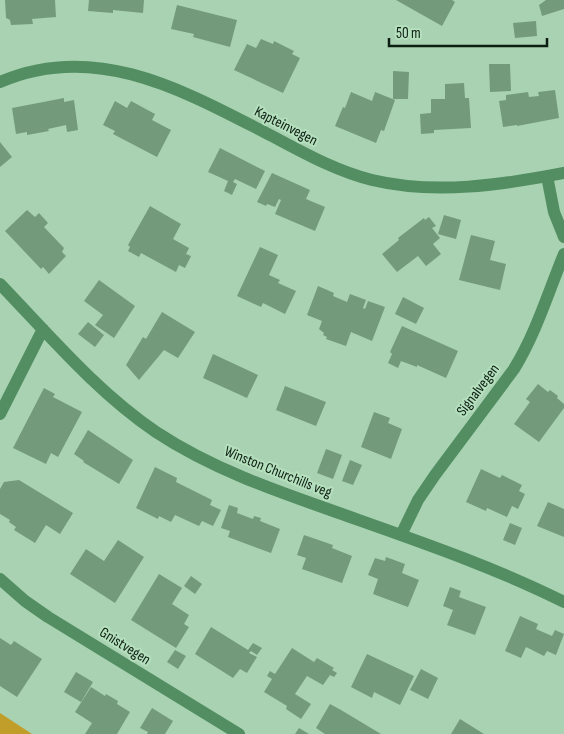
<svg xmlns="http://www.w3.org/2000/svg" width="564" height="734" viewBox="0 0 564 734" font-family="'Sofia Sans Condensed',sans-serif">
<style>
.green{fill:#c19e2a}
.building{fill:#739b7b}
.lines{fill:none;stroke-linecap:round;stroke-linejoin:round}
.minor{stroke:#528e61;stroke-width:12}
.labels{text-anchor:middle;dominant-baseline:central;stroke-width:4;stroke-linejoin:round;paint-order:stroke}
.street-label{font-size:15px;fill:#0d1d11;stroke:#b5e0be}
</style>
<rect width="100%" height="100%" fill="#a8d2b1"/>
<path class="green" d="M0,713l32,21h-32z"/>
<path class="building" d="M5,0h50l1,17 -24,2 1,5 -22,1 -1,-5 -4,-2z
M89,0h55l-1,13 -30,-3v3l-25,-2z
M396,0h56l3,2 -13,24z
M546,0h18v9l-22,7 -3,-11z
M177,5l60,15 -7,27 -37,-10 1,-3 -23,-5z
M536,21l1,15 -22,2 -2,-15z
M261,39l12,5 1,-3 20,10 -2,3 8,4 -17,35 -49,-23 13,-26 9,4z
M489,64h21l1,27 -21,1z
M393,71l16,1 -1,27h-15z
M464,83l1,15h4l2,30 -37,2v3l-13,1 -1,-20 11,-1v-14h14v-15z
M555,90l4,28 -42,8v-1l-14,2 -4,-26 7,-1v-5l22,-3 1,5 10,-1 -1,-4z
M351,92l21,9 3,-9 20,8 -11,31 -3,-1 -5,13 -41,-17 8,-19 2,1z
M64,98v4l10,-2 4,30 -11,2 -1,-7 -18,4 1,2 -22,4v-3l-11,2 -4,-26z
M115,101l12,7 4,-7 24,13 -3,6 19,10 -14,27 -44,-23 2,-3 -12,-6z
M0,142l12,15 -12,10z
M220,148l45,23 -9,18 -21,-10 -2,3 4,2 -5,11 -8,-4 4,-10 -20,-9z
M272,173l38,17 -4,9 19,8 -10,24 -40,-17 6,-14 -2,-1 -4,8 -8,-3 -1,2 -9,-4z
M150,206l31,18 -8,15 16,9 -3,6 5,2 -6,12 -6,-3 -3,7 -35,-19 -2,4 -11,-6 2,-4 -2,-2z
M27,210l8,7 4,-4 9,10 -4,4 20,21 -2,4 4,4 -17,18 -6,-7 -2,2 -36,-38z
M444,215l17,5 -5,19 -18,-5z
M429,217l7,9 -4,2 8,10 -7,6 8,10 -15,12 -8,-10 -21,16 -15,-18 17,-14 -1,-2 26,-20 1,2z
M471,235l24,6 -5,19 16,4 -6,26 -41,-10z
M260,247l18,8 -9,20 11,5 -2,3 18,8 -11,23 -22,-11 -2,4 -24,-11z
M99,280l36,26 -21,32 -19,-13 8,-10 -19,-14z
M318,286l16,7 -1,3 14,6 3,-8 16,6 -3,8 2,1 3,-8 17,6 -13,34 -21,-9 -5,14 -20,-7 1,-2 -4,-2 1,-2 -5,-4 3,-8 -15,-6z
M403,297l21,11 -8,16 -21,-10z
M162,312l33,20 -17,26 -14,-8 -25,30 -13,-15 17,-28 3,2z
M88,322l16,13 -9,12 -17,-13z
M402,326l56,25 -12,27 -29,-13v2l-16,-6 -3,7 -10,-5 4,-9 -2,-2z
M213,354l45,21 -11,23 -44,-20z
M538,384l10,8 2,-2 8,6 -1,2 7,6v4l-25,34 -25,-18 16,-22 -4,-3z
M285,386l41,16 -10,24 -40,-16z
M44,388l11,6 -2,3 29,15 -24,45 -7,-4 -5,11 -33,-16z
M374,412l16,6 -2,5 14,6 -11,30 -30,-12z
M88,430l45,30 -14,24 -36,-22 1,-1 -10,-7z
M326,449l16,6 -9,24 -16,-6z
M350,460l12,5 -9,20 -11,-4z
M155,467l22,11 -1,4 36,18 -2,5 11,5 -8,16 -11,-5 -3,5 -24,-11 -4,7 -12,-6 -1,3 -22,-11z
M481,469l19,9 2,-3 20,10 -3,6 6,3 -7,15 -6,-3 -5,11 -20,-9 -1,3 -20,-9z
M19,480l54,33 -13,21 -14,-9 -11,18 -21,-13 2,-3 -7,-5 1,-2 -10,-6v-25l4,-7z
M548,502l16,7v28l-27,-11z
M229,505l9,3 -1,5 16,6 1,-3 7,2 -1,3 20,8 -9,24 -43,-16 2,-6 -9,-3z
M510,523l12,5 -7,17 -12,-5z
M304,535l29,10 -1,3 20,8 -10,27 -40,-14 4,-11 -9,-3z
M118,540l26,17 -29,46 -45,-29 16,-25 18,12z
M386,557l19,7 -3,9 17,7 -11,27 -35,-13 5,-15 -10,-4 7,-17 10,3z
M159,574l23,14 -10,16 17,11 -5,9 5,3 -13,21 -45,-28z
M191,576l11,8 -7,10 -11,-8z
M450,587l11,4 -2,6 27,10 -11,28 -28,-10 6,-15 -10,-4z
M520,616l18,8 -2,5 16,7 3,-6 9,4 -8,21 -9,-4 -3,5 -18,-9 -5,11 -16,-7z
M211,627l37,23 5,-7 9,5 -5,7 -6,-4 -2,2 8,4 -10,16 -7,-4 -7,9 -38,-24z
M0,638l11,7 3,-4 28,18 -25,38 -17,-11z
M292,648l22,14 3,-4 17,10 -2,2 5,3 -3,4 -4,-2 -7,10 -16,-9 -12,18 16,10 -10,15 -15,-10 1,-3 -23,-14 8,-13 -5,-3 3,-5 5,3z
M175,650l11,6 -8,13 -11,-7z
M367,654l47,22 -14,29 -26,-13 -2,6 -21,-11z
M421,669l17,9 -10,21 -18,-9z
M76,672l17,10 -12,20 -17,-10z
M91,687l14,9 1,-2 12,7 -1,3 13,8 -13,22h-32l7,-11 -17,-11z
M330,704l11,6 40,24h-56l-9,-6z
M152,708l21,13 -8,13h-18l1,-2 -8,-4z
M460,719l24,15h-33z
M299,728l10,6h-14z"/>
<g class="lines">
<path class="minor" d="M0,82c97,-42 186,10 272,54 32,17 64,35 100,44 63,15 130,5 192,-7
M547,176l7,36 10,25
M0,284c49,51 97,108 156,148 56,37 120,59 183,81 76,27 153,53 225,89
M0,414l43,-85
M401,535l17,-35 17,-25 79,-106c22,-36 34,-76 50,-115
M0,579l25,22 23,16 191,117"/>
</g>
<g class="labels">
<g class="street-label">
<text transform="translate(286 126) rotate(27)">Kapteinvegen</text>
<text transform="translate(478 390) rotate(-53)">Signalvegen</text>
<text transform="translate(278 472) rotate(22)">Winston Churchills veg</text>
<text transform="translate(125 646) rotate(32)">Gnistvegen</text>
</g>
</g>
<path d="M389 38v8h158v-8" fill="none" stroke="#0d1d11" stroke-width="2.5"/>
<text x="396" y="38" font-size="15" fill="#0d1d11" stroke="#b5e0be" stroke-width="4" paint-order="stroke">50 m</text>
</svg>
